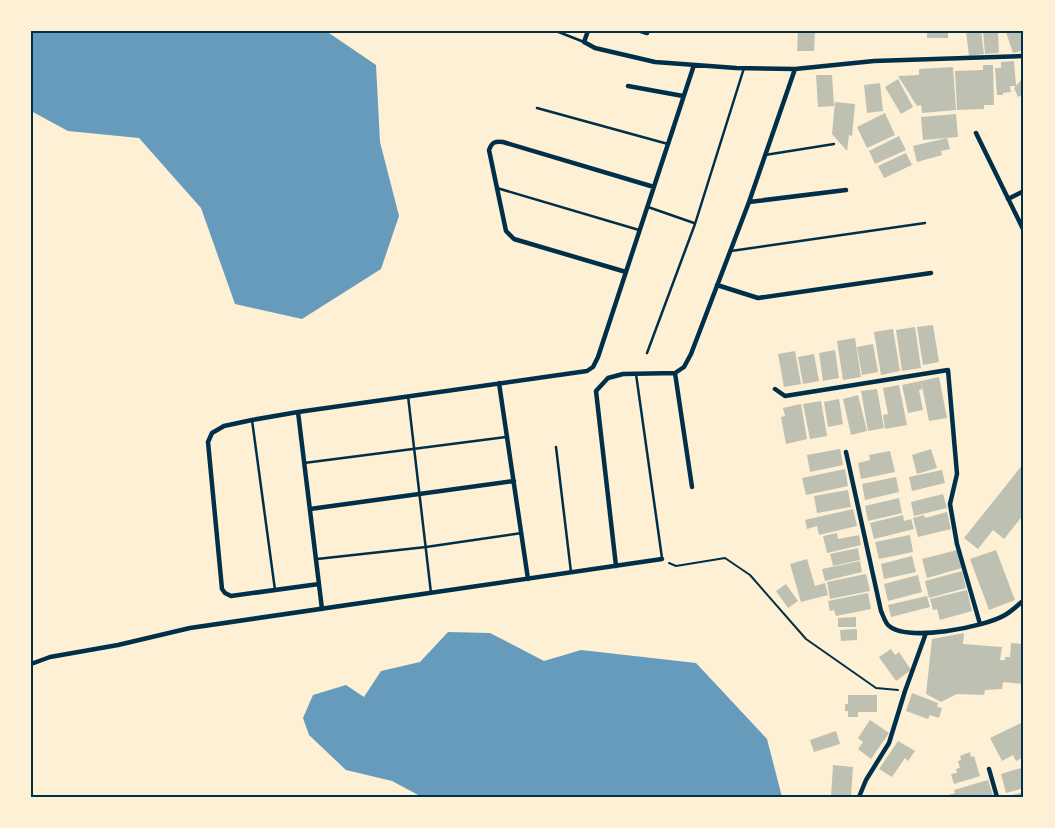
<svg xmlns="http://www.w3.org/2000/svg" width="1055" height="828" viewBox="0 0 1055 828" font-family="'Varela Round',sans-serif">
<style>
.water{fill:#669bbc}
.building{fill:#bec0b2}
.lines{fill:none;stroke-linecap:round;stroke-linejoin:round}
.path{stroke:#003049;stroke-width:2}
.service{stroke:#003049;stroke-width:2.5}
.minor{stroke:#003049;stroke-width:4.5}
.neatline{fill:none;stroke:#003049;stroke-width:2}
</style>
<rect width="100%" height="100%" fill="#fdf0d5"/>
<path class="water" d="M31,31h295l50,34 4,77 19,74 -18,53 -79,50 -67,-15 -34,-96 -62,-70 -71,-7 -37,-20z
M448,632l42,1 54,28 37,-11 115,13 71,76 15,58h-360l-30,-16 -46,-11 -37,-35 -6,-17 10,-23 33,-10 18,12 17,-26 39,-9z"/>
<path class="building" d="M798,31h17l-1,20h-17z
M927,31h21v7h-21z
M966,31h15l3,23 -15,2z
M983,31h15l1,22 -14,1z
M1010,31h12l2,19 -11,3 -7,-21z
M1014,61l2,25h-6l1,6 -8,1v2h-6l-2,-27h6v-6z
M983,65h10l1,40h-10v4l-27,1 -2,-39 28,-1z
M953,67l3,43 -34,3 -1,-8 -4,1 -19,-30 21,-1v-6z
M816,75h16l2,31 -16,1z
M1024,77v17l-6,3 -4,-9z
M898,79l15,28 -12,7 -16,-27z
M880,83l3,28 -16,2 -3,-28z
M835,102l20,2 -3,32 -3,-1 -2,16 -15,-17z
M885,113l10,22 -28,13 -10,-21z
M956,114l2,23 -35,3 -2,-23z
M899,136l7,14 -31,14 -6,-13z
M947,138l3,11 -9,2 1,4 -25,7 -4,-16z
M906,153l6,12 -28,13 -6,-12z
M933,325l6,37 -16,3 -6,-38z
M915,327l6,41 -19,3 -6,-41z
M893,329l7,42 -19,4 -7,-43z
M855,338l6,39 -18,3 -6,-39z
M873,344l5,28 -16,3 -5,-28z
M835,350l4,28 -16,3 -4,-28z
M795,351l6,33 -17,3 -6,-33z
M814,354l5,27 -16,3 -5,-27z
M939,377l8,41 -18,3 -8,-40z
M921,381l1,8 -3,1 4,20 -15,3 -6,-28z
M899,385l8,40 -22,4 -2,-14 5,-1 -5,-26z
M877,389l7,39 -16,3 -7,-40z
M858,395l9,36 -16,4 -8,-36z
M839,399l4,25 -15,3 -4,-25z
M821,401l6,35 -17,3 -7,-35z
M801,404l6,35 -21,5 -5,-27 4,-1 -2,-8z
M840,449l3,16 -33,7 -3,-17z
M931,449l6,19 -20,6 -5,-19z
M890,451l5,21 -34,7 -3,-16 12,-3 -1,-5z
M1024,463v28l-3,4 3,2v17l-20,25 -11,-9 -15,19 -14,-11z
M845,469l3,17 -42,9 -4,-17z
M942,470l3,13 -33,8 -3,-14z
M896,477l3,15 -34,8 -3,-16z
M848,490l3,17 -34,6 -3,-17z
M943,494l4,14 -33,8 -3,-14z
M899,498l3,15 -34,8 -3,-15z
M853,509l4,17 -38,9 -2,-9 -10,3 -2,-9z
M947,512l4,17 -33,8 -5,-19 11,-3 1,3z
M903,515l1,6 7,-2 3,10 -40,10 -4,-16z
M837,533l1,6 21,-4 2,10 -34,8 -4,-17z
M910,535l3,17 -34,7 -4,-17z
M858,548l2,12 -27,6 -3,-12z
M957,550l5,18 -35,10 -5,-19z
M996,550l19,50 -26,10 -19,-51z
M912,556l4,16 -32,7 -3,-15z
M807,559l8,27 10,-3 3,12 -27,7 -11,-38z
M860,561l2,11 -37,9 -3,-12z
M962,571l4,17 -37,10 -4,-17z
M866,574l4,17 -40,8 -3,-17z
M918,575l4,17 -34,9 -4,-17z
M786,584l12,17 -10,7 -12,-17z
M967,590l5,21 -32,9 -3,-11 -4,1 -3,-11z
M868,593l3,16 -35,7 -2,-6 -4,1 -2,-10z
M927,596l3,11 -39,10 -3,-12z
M856,617v10h-18v-9z
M857,629v11l-16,1 -1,-11z
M964,633l-1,11 39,3 -2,13h5v-3h5l1,-14 13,1v40l-21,-2 -1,7 -17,1 -1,5 -27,-1 -16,8 -15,-8 6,-55z
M891,649l4,6 4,-3 12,18 -15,11 -17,-24z
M912,693l26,10 -1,4 5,1 -3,10 -9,-3 -2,4 -22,-8z
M848,695h29v17h-19v5h-10v-6h-3v-7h3z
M870,720l19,13 -18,26 -13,-10 5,-7 -5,-4z
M1021,723l3,6v28l-8,4 -3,-6 -11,6 -12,-23z
M836,731l4,13 -26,8 -4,-12z
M898,741l17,10 -7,10 -3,-3 -13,19 -13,-8z
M970,752l1,5 3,-1 6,20 -26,8 -3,-10 6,-1 -1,-4 4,-1 -2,-7 3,-1 -1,-4z
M833,765l20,2 -2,30h-20z
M1024,767v21l-18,5 -5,-19z
M988,780l5,15 -5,2h-45l12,-4 -1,-3z
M1024,792v5h-16v-1z"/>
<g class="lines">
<path class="path" d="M669,563l7,3 49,-8 25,17 56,64 70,49 22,2"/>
<path class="service" d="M556,31l28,11
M537,108l131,36
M765,155l69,-11
M497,188l142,42
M648,207l46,16
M731,251l194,-28
M647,353l48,-129 49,-156
M636,374l26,184
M408,396l23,197
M252,420l23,170
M556,447l15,125
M304,463l202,-26
M317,559l109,-12 96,-14"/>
<path class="minor" d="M588,31l-4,11 11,6 60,14 81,6 59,1 79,-8 150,-5
M641,31l6,2
M628,86l55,10
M976,133l48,98
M1008,199l16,-8
M749,202l97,-12
M626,272l-112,-33 -8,-8 -17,-81c3,-8 6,-9 14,-8l151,45
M717,285l41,13 173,-25
M675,373l17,114
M499,383l29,196
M775,389l10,7 163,-26 9,104 -7,30 7,40 23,80
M298,412l24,197
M846,452l35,159c2,4 4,11 7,14 18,18 97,2 117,-10 7,-4 13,-10 19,-15
M310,509l204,-28
M616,566l-20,-175 12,-13 15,-4 52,-1 9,-6 7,-13 58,-152 46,-133
M319,584l-88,12 -6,-3 -3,-4 -14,-147 4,-9 12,-7 28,-6 46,-8 289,-41 6,-4 5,-10 96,-292
M31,664l19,-7 68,-12 72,-17 472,-69
M989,769l8,28
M859,797l7,-17 23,-37 16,-52 21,-58"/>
</g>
<rect width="1055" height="828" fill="none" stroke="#fdf0d5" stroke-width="65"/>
<rect x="32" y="32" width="990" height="764" class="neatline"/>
</svg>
